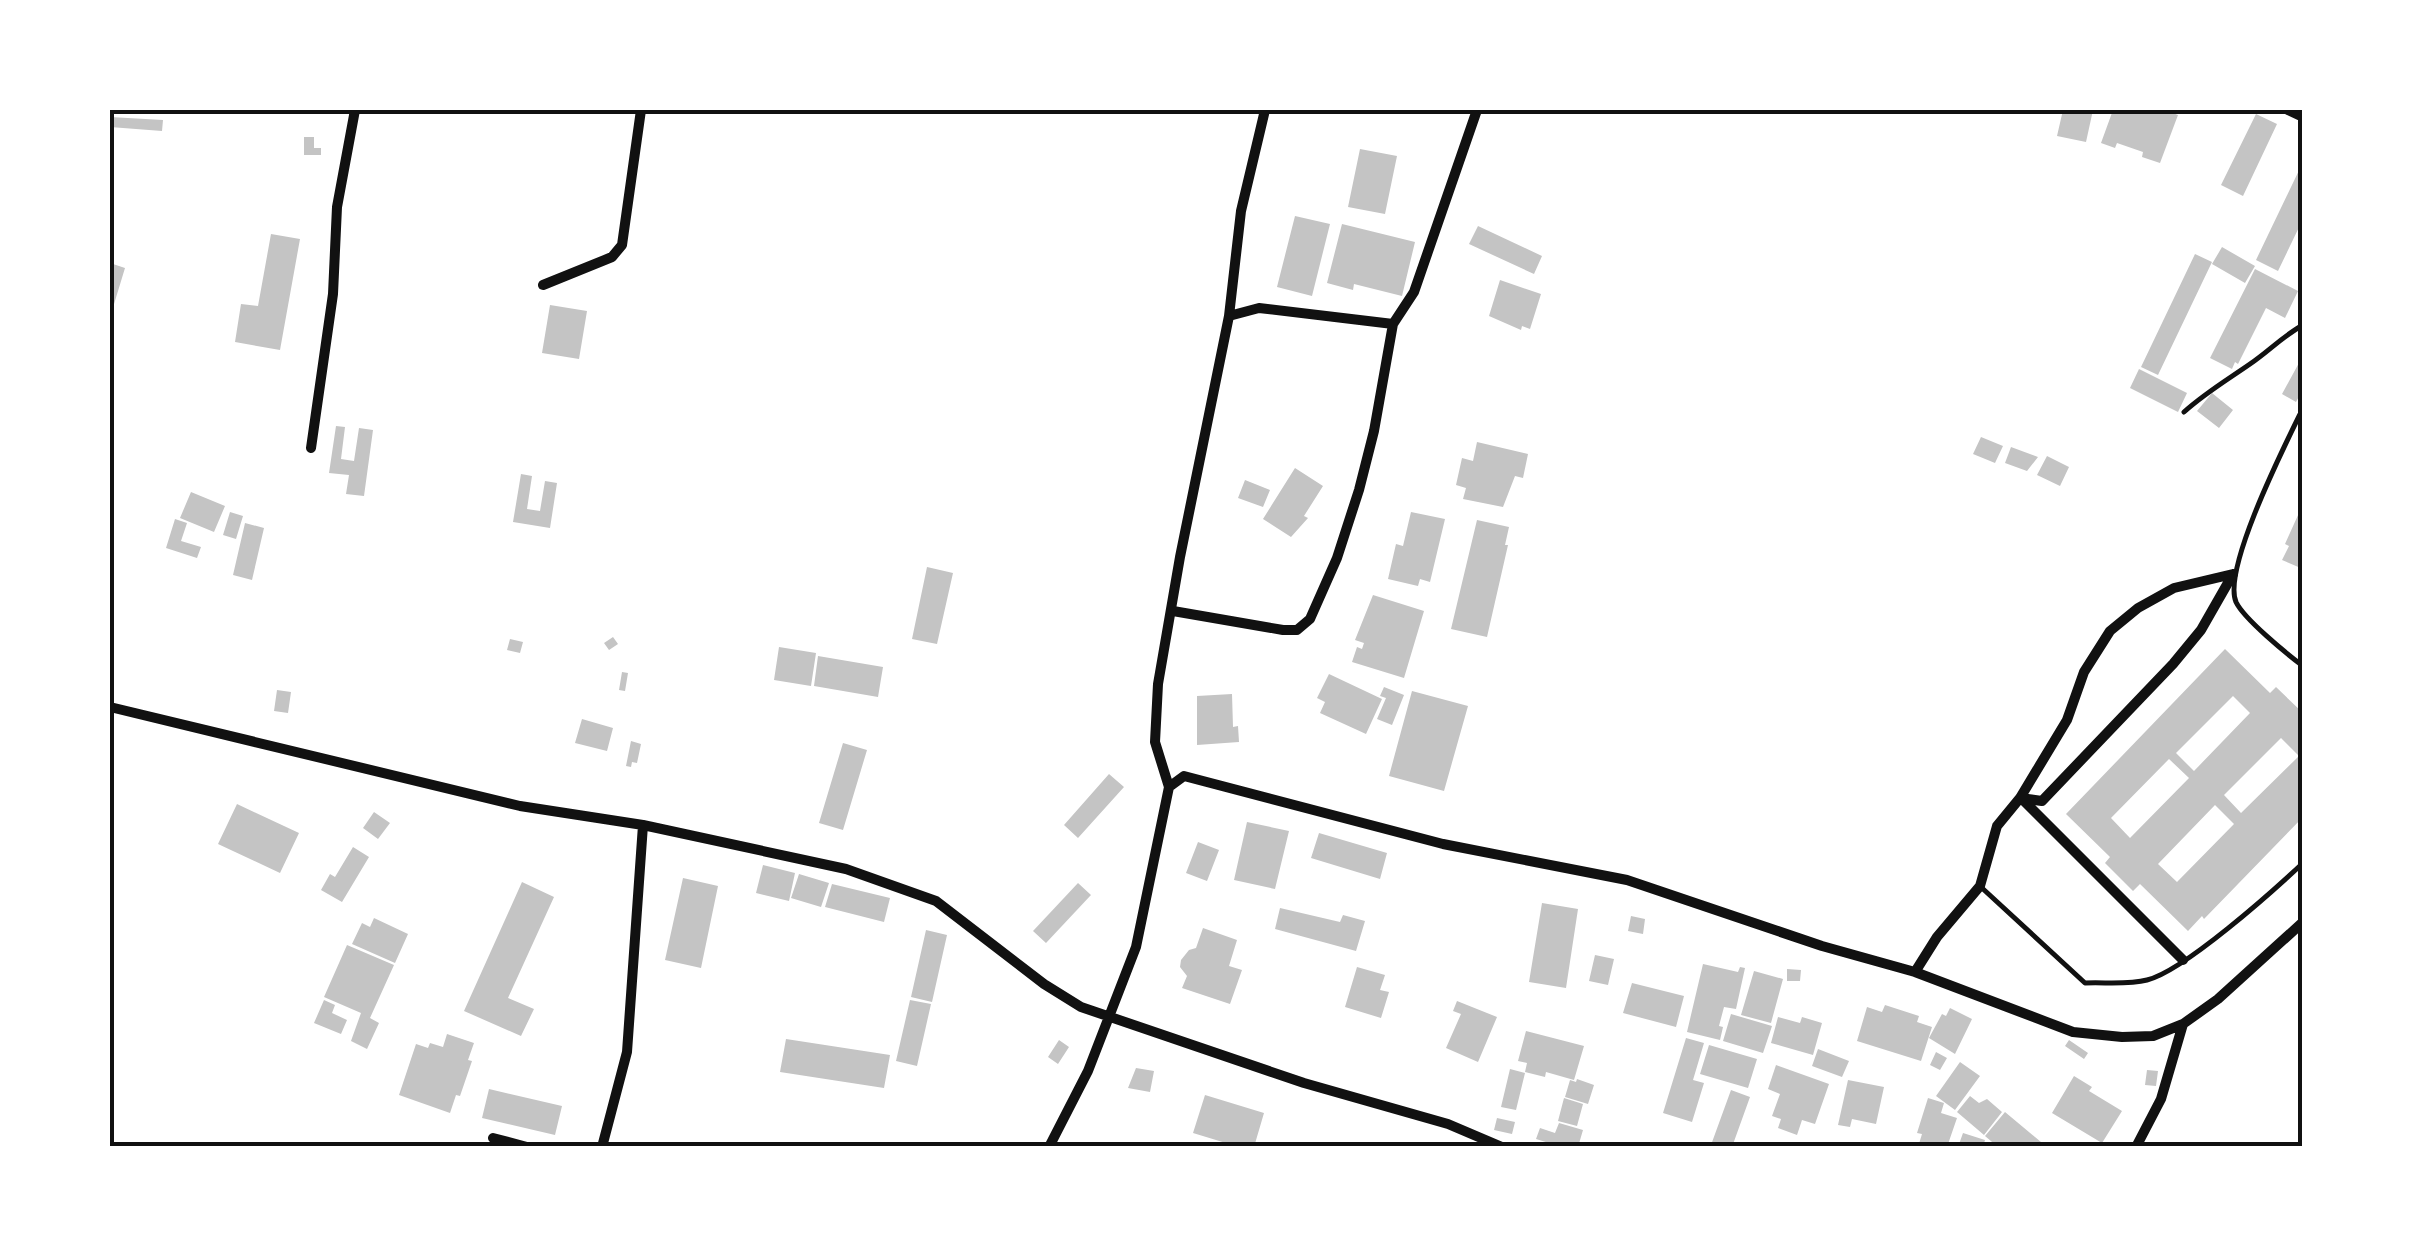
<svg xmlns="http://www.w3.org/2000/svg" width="2413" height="1257" viewBox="0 0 2413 1257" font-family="'Open Sans',sans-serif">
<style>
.building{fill:#c4c4c4;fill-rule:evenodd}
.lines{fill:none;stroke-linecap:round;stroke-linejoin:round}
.service{stroke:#111;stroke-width:5}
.minor{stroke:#111;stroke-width:10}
.neatline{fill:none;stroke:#111;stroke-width:4}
</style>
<rect width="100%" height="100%" fill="#fff"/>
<path class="building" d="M2063,110h30l-7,32 -29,-6z
M2113,110h37l8,4 2,-4h5l13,5 -18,48 -18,-6 1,-5 -26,-9 -2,5 -14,-5z
M2256,114l21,10 -34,72 -22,-11z
M110,117l53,3 -1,11 -52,-4z
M304,137h10v11h7v7h-17z
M1360,149l37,7 -12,58 -37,-7z
M2303,162v57l-25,52 -22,-11z
M1295,216l35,8 -18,72 -35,-9z
M1342,224l73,18 -13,54 -48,-12 -1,6 -26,-7z
M1478,226l64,30 -8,18 -65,-30z
M271,234l29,5 -20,111 -45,-8 6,-38 17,2z
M2222,247l33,19 -10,17 -33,-19z
M2195,254l17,8 -54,113 -17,-8z
M110,263l15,5 -14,46h-1z
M2255,269l43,22 -13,27 -19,-10 -28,56 -3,-2 -3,7 -22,-11z
M1500,280l41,14 -11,35 -8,-3 -1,4 -32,-14z
M550,305l37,6 -8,48 -37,-6z
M2300,361l3,2v26l-7,13 -14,-8z
M2139,369l48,24 -9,19 -48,-24z
M2212,393l21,17 -14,18 -22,-17z
M336,426l9,1 -4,32 13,2 5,-33 14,2 -9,66 -18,-2 3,-19 -20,-2z
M1981,437l22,9 -8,17 -22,-9z
M1477,442l51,12 -5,24 -8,-2 -12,31 -40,-8 3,-11 -10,-3 6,-27 11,3z
M2011,447l27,10 -11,14 -22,-8z
M2047,456l22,11 -9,19 -23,-11z
M1295,468l28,18 -19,30 4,2 -17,19 -28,-18z
M521,474l11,2 -5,33 13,2 5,-30 12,2 -7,45 -37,-6z
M1245,480l25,10 -7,17 -25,-9z
M191,492l34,14 -11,26 -34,-14z
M2303,504v65l-21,-9 7,-14 -4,-2z
M230,512l13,4 -7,23 -13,-4z
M1411,512l34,7 -15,63 -10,-3 -2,7 -30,-7 8,-35 7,2z
M175,519l12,4 -6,18 20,6 -4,11 -31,-10z
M1477,520l32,7 -4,18h3l-21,92 -36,-8z
M245,523l19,5 -12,52 -19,-5z
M927,567l26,6 -16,71 -25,-5z
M1373,595l51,16 -20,67 -52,-16 5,-15 5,2 2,-6 -9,-3z
M613,637l5,7 -9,6 -5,-7z
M510,639l13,3 -3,11 -13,-3z
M779,647l37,6 -5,33 -37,-6z
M2225,649l45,44 6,-6 27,26 -4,7 4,4v93l-99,102 -2,-3 -14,15 -48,-47 -7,7 -28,-28 5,-6 -44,-43zM2233,696l17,17 -56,58 -18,-18zM2281,738l18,18 -58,57 -17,-18zM2169,759l20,19 -59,60 -19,-20zM2215,805l19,19 -57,58 -19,-18z
M818,656l65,11 -5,30 -64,-11z
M622,672l6,1 -3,18 -6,-1z
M1329,674l53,25 -16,35 -46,-21 5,-11 -8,-4z
M1384,687l20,8 -12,30 -15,-6 9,-21 -6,-2z
M277,690l14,2 -3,21 -14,-2z
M1412,691l56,15 -24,85 -55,-15z
M1232,694l1,33 5,-1 1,16 -42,3v-49z
M582,719l31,9 -6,23 -32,-8z
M631,741l10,3 -4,19 -5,-1 -1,5 -5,-1z
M843,743l24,7 -24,80 -24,-7z
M1109,774l15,13 -46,51 -14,-13z
M237,804l62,29 -19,40 -62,-29z
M374,812l16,11 -12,16 -15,-11z
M1247,822l42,9 -14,58 -41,-9z
M1319,833l68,20 -7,26 -69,-21z
M1198,842l21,8 -12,31 -21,-8z
M353,847l16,10 -27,45 -21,-12 9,-16 5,3z
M763,865l32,8 -6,28 -33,-8z
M799,874l30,9 -8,24 -30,-9z
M683,878l35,8 -17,82 -36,-8z
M522,882l32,15 -46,101 26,11 -13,27 -57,-25z
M1078,883l13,12 -45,48 -13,-12z
M832,884l58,14 -6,24 -59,-15z
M1542,903l36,6 -12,79 -37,-6z
M1280,908l60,14 3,-7 22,6 -9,30 -81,-22z
M1631,916l14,3 -2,15 -15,-3z
M374,918l34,16 -13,29 -43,-19 10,-21 8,4z
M1203,928l34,12 -8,26 13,4 -12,34 -48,-16 5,-12 -7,-9 1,-7 8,-10 7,-2z
M926,930l21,5 -15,67 -21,-5z
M347,945l47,20 -24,53 9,5 -12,26 -16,-8 10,-28 -37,-16z
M1595,955l19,4 -6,26 -19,-4z
M1703,964l35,8 2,-5 5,1 -9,41 -12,-2 -5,19 4,1 -3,13 -33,-8z
M1357,967l28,8 -5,15 9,2 -8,26 -36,-11z
M1787,969l14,1 -1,11h-13z
M1754,971l29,8 -12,44 -30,-8z
M1632,983l52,13 -8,31 -53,-14z
M324,1000l11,5 -3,8 15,7 -6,14 -27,-11z
M910,1000l21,4 -14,62 -21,-5z
M1457,1001l40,16 -19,45 -32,-14 15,-34 -8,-3z
M1885,1005l34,11 -2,6 15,5 -11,34 -64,-20 10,-34 15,5z
M1950,1008l22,11 -17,35 -26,-16 13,-24 4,2z
M1731,1014l41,12 -9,27 -40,-12z
M1778,1017l22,6 2,-6 20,6 -9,32 -42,-12z
M1526,1031l58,15 -10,34 -28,-8 -1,5 -20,-5 2,-9 -9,-2z
M447,1034l27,9 -6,17 4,1 -12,35 -4,-1 -6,18 -51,-18 17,-51 12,4 2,-5 13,4z
M1686,1038l18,5 -11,37 11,3 -12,39 -29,-9z
M786,1039l104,16 -6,33 -104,-16z
M1059,1040l10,7 -11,17 -10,-7z
M2069,1040l19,13 -4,6 -19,-13z
M1709,1045l48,14 -9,29 -48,-14z
M1818,1049l31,12 -7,16 -30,-11z
M1936,1052l11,6 -7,12 -10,-5z
M1960,1062l20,14 -25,34 -19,-14z
M1776,1065l53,19 -14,40 -13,-4 -5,15 -19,-7 3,-9 -9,-3 8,-22 -12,-5z
M1136,1068l18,3 -4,21 -22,-4z
M1510,1069l15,4 -9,37 -15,-3z
M2147,1070l11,1 -2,15 -11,-1z
M2074,1076l18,11 -3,4 33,20 -20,32 -50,-30z
M1577,1079l17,6 -6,19 -23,-7 5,-17 6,2z
M1848,1080l36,7 -8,37 -24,-5 -2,8 -12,-2z
M489,1089l73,17 -7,29 -73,-17z
M1731,1090l19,7 -18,50h-16l-5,-2z
M1205,1095l59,18 -10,34h-15l-46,-14z
M1970,1096l9,7 8,-4 15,13 -18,23 -27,-23z
M1564,1098l19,6 -6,22 -19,-5z
M1928,1098l16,5 -3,10 16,5 -10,29h-29l4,-13 -5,-1z
M2005,1112l42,35h-49l-13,-11z
M1497,1118l18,4 -3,12 -18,-4z
M1559,1123l24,7 -5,17h-16l-26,-8 4,-11 15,5z
M1963,1133l22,7 -2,7h-25z"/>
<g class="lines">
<path class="service" d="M2303,408c-17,35 -81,161 -67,194 8,17 51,52 67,64
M2184,412c21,-19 43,-32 66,-48 19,-13 33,-28 53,-39
M1982,888l103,95c19,-1 43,2 62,-3 37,-9 126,-89 156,-117"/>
<path class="minor" d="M2288,110l15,7
M543,285l69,-28 10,-12 19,-135
M1229,316l12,-105 24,-101
M311,448l22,-154 4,-87 18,-97
M1173,611l110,19h14l13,-11 27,-61 22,-68 15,-59 19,-107 21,-32 63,-182
M110,707l410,99 123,19 203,44 90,32 108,83 37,23 223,76 144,41 54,23
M1169,787l15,-11 259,68 184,36 195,66 93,26 158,60 49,5 31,-1 30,-12 35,-25 85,-77
M2020,798l22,3 131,-137 28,-34 32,-56
M2021,798l162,162
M1915,972l22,-35 43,-51 17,-60 23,-28 47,-78 17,-48 26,-41 28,-23 36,-20 59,-14
M493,1138l34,9
M602,1147l25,-95 16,-227
M1049,1147l39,-76 48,-124 33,-160 -14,-45 3,-58 22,-127 49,-241 30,-8 134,16
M2136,1147l25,-48 22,-75"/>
</g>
<rect width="2413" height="1257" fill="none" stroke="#ffffff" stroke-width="225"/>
<rect x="112" y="112" width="2188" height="1032" class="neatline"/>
</svg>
